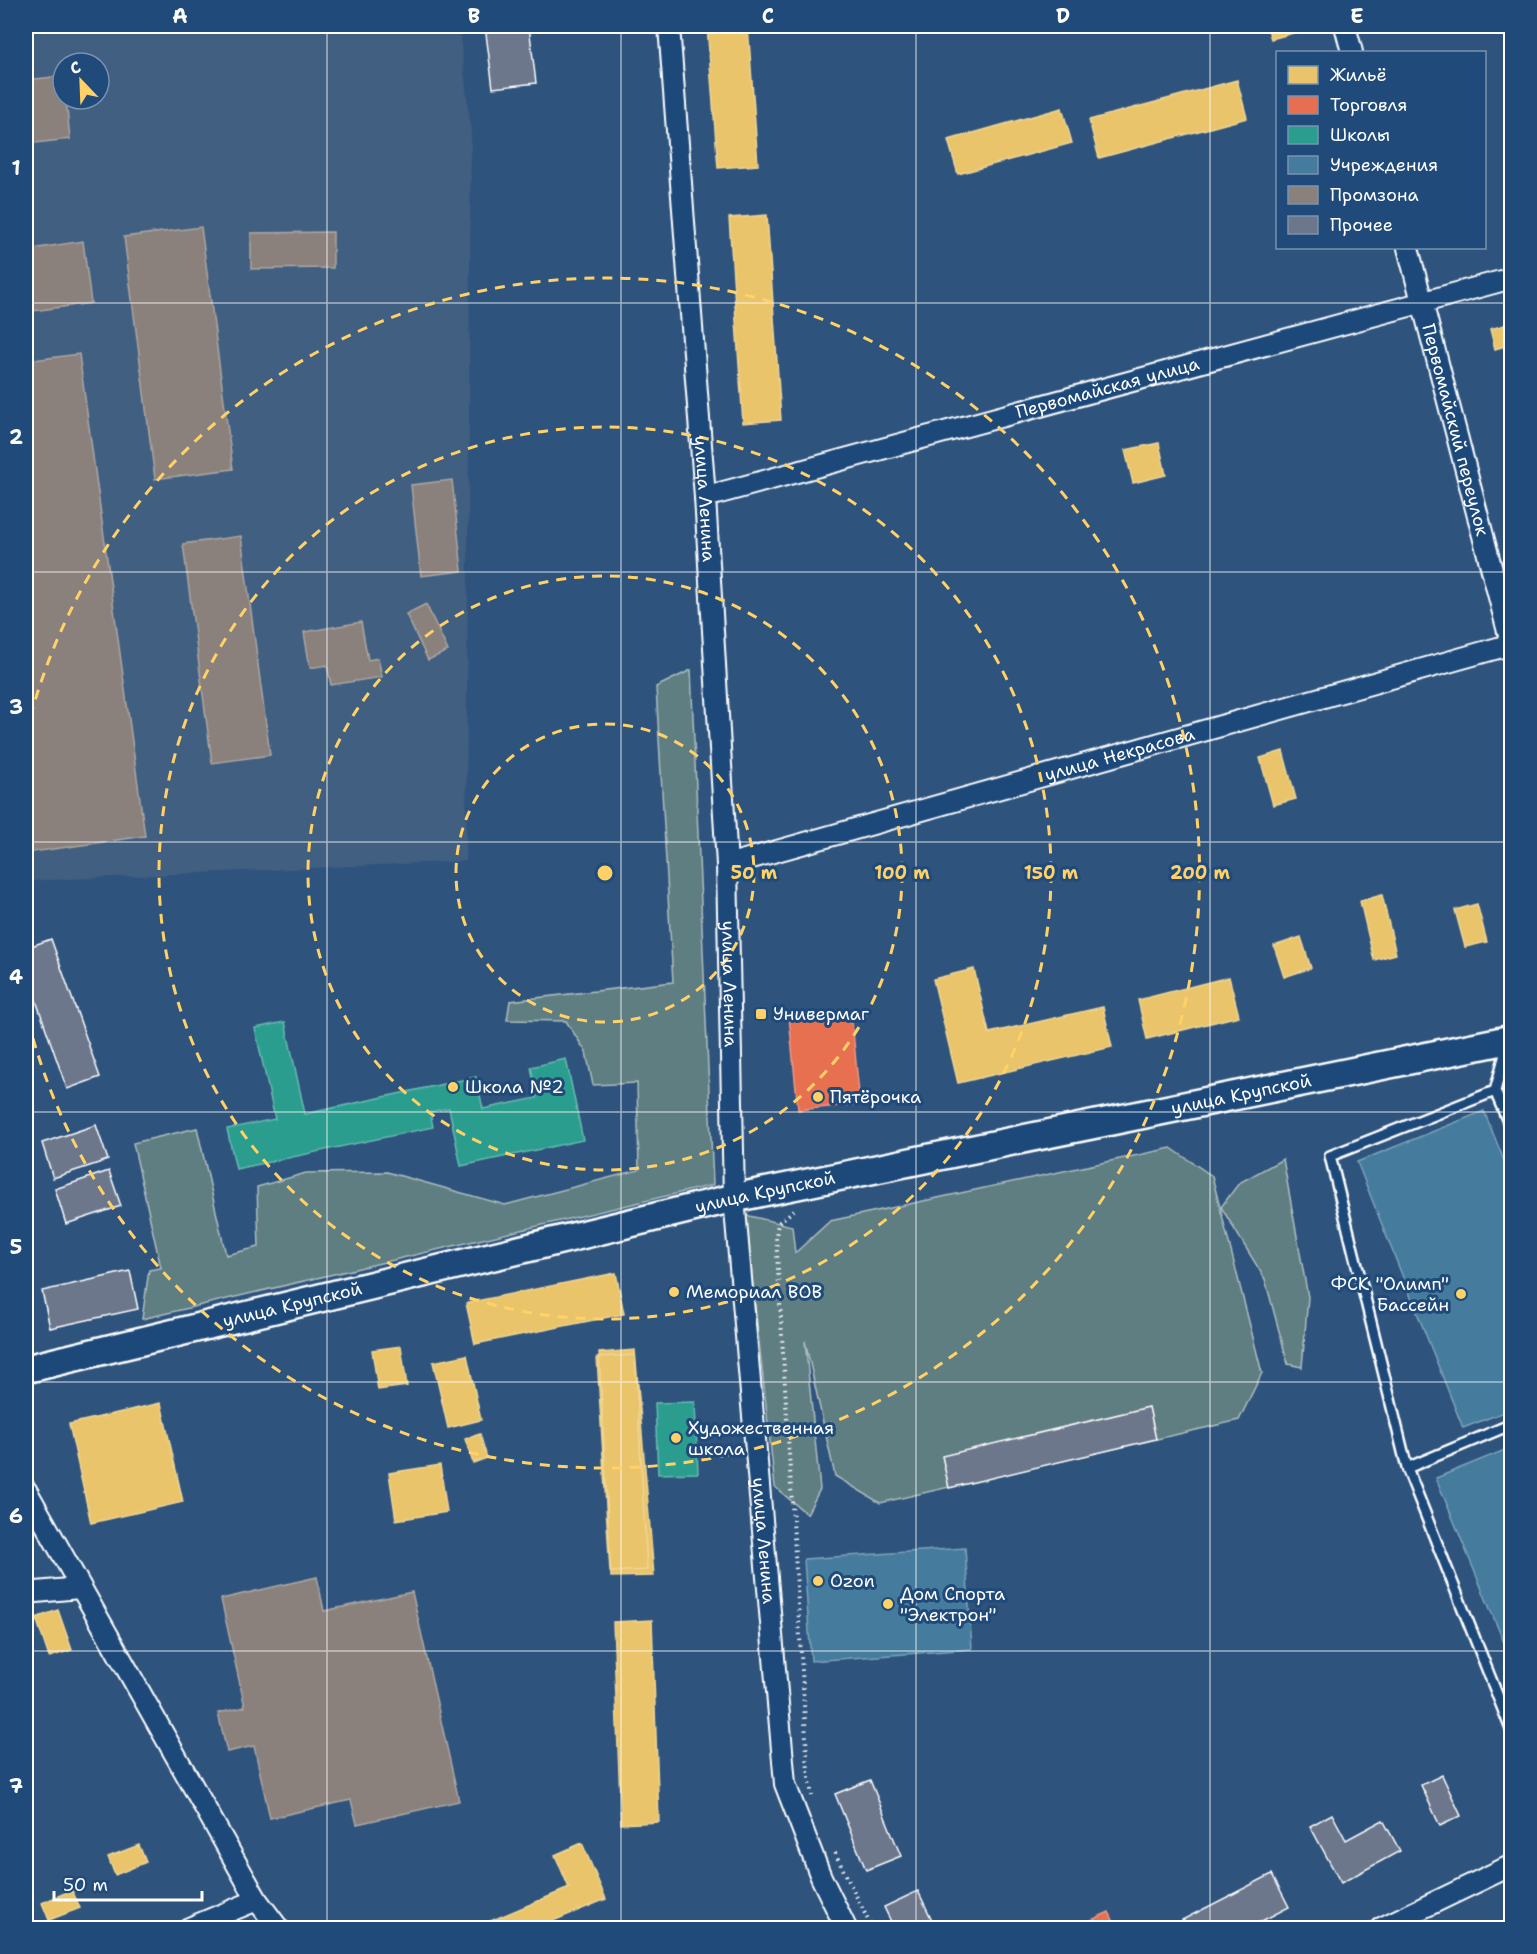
<svg xmlns="http://www.w3.org/2000/svg" width="1537" height="1954" viewBox="0 0 1537 1954" font-family="'Shantell Sans',sans-serif">
<style>
.built{fill:#415e81;fill-rule:evenodd}
.green{fill:#5e7e82;stroke:#aebec0;stroke-width:1.5}
.homes{fill:#e9c46a;stroke:#f0d697;stroke-width:1.5}
.shops{fill:#e76f51;stroke:#ee9a85;stroke-width:1.5}
.schools{fill:#2a9d8f;stroke:#6abab1;stroke-width:1.5}
.public{fill:#457b9d;stroke:#7da3ba;stroke-width:1.5}
.industry{fill:#8a817c;stroke:#ada7a3;stroke-width:1.5}
.building{fill:#6c778b;stroke:#fff;stroke-width:1.5}
.lines{fill:none;stroke-linecap:round;stroke-linejoin:round}
.lane-casing{stroke:#fff;stroke-width:14}
.street-casing{stroke:#fff;stroke-width:24}
.secondary-casing{stroke:#fff;stroke-width:32}
.path{stroke:#fff;stroke-width:4;stroke-dasharray:1.5 4.5;stroke-linecap:butt}
.lane{stroke:#1f4a7a;stroke-width:9}
.street{stroke:#1f4a7a;stroke-width:20}
.secondary{stroke:#1f4a7a;stroke-width:27}
.grid{fill:none;stroke:#fff;stroke-width:1.5;stroke-opacity:0.55}
.ring{fill:none;stroke:#ffd166;stroke-width:3;stroke-dasharray:10 8}
.poi-dot{fill:#ffd166;stroke:#1f4a7a;stroke-width:2}
.labels{text-anchor:middle;dominant-baseline:central;stroke-width:6;stroke-linejoin:round;paint-order:stroke}
.street-label{font-size:18px;fill:#fff;stroke:#1f4a7a}
.poi-label{font-size:18px;fill:#fff;stroke:#1f4a7a;text-anchor:start}
.centre{fill:#ffd166;stroke:#1f4a7a;stroke-width:3}
.ring-label{font-size:18px;text-anchor:middle;font-weight:bold;fill:#ffd166;stroke:#1f4a7a;stroke-width:6;stroke-linejoin:round;paint-order:stroke}
.neatline{fill:none;stroke:#fff;stroke-width:2}
.grid-label{font-size:20px;text-anchor:middle;font-weight:bold;fill:#fff}
</style>
<rect width="100%" height="100%" fill="#2e537d"/>
<filter id="ink" filterUnits="userSpaceOnUse"><feTurbulence type="fractalNoise" baseFrequency=".0167" numOctaves="2"/><feDisplacementMap in="SourceGraphic" scale="12" xChannelSelector="R" yChannelSelector="G"/><feConvolveMatrix kernelMatrix="1 2 1 2 8 2 1 2 1" color-interpolation-filters="sRGB"/></filter>
<g filter="url(#ink)">
<path class="built" d="M26,26h433l12,105 -5,730 -440,20zM63,63h36v36h-36z"/>
<path class="green" d="M691,670l22,515 -571,134 7,-49 12,-2 -28,-125 64,-15 29,127 33,-8 -2,-60 49,-14 81,-1 118,33 134,-35 -2,-87 -44,2 -7,-33 -20,-31 -59,-1 3,-19 163,-19 -17,-295z
M1171,1148l41,28 50,197 -23,47 -359,83 -45,-27 -30,-135 15,148 -13,25 -32,-27 -30,-272 47,11 3,27 35,-32z
M1283,1159l25,138 -6,70 -14,-3 -23,-85 -44,-72 18,-24z"/>
<path class="homes" d="M707,26h41l10,139 -40,3z
M1267,26h40l1,3 -37,10z
M1237,80l10,38 -148,40 -10,-38z
M1062,108l10,35 -114,31 -10,-34z
M767,215l14,205 -38,3 -14,-205z
M1512,323v44h-1l-6,-21 -10,3 -5,-20z
M1159,443l7,32 -33,8 -8,-33z
M1283,751l13,48 -23,6 -13,-47z
M1382,895l14,59 -22,6 -14,-59z
M1477,904l10,38 -22,5 -10,-37z
M1301,937l10,31 -27,9 -10,-31z
M974,969l15,64 114,-26 9,40 -154,36 -25,-104z
M1229,977l10,39 -92,23 -9,-39z
M616,1273l8,41 -149,30 -9,-41z
M401,1346l6,40 -29,4 -6,-40z
M635,1350l19,226 -43,1 -12,-224z
M467,1355l14,65 -33,8 -15,-66z
M635,1355l12,215 -37,2 -13,-215z
M161,1403l22,99 -92,21 -22,-99z
M480,1434l7,24 -14,5 -8,-24z
M440,1465l7,47 -51,8 -7,-47z
M58,1610l14,40 -23,7 -13,-39z
M652,1620l7,202 -38,2 -8,-202z
M582,1843l24,56 -70,29h-62l95,-40 -14,-33z
M139,1845l7,17 -31,13 -7,-18z
M72,1890l8,18 -31,12 -7,-17z"/>
<path class="shops" d="M851,1011l9,93 -62,6 -9,-93z
M1109,1912l8,16h-43z"/>
<path class="schools" d="M285,1022l20,92 171,-37 7,32 54,-11 -6,-31 35,-8 17,81 -122,26 -12,-58 -19,4 3,15 -197,42 -9,-40 48,-10 -20,-91z
M695,1402l3,71 -40,1 -3,-71z"/>
<path class="public" d="M1484,1111l28,69v229l-49,19 -106,-266z
M1512,1447v215l-76,-184z
M965,1548l7,101 -161,12 -7,-102z"/>
<path class="industry" d="M63,76v23h3l4,40 -44,5v-64z
M201,227l32,242 -78,10 -31,-242z
M333,232v36l-82,1v-36z
M83,241l8,62 -65,9v-62z
M79,354l66,482 -119,17v-492z
M452,480l10,91 -41,5 -10,-91z
M241,536l29,219 -58,8 -29,-219z
M426,604l22,47 -20,9 -22,-46z
M361,622l7,38 10,-2 4,19 -51,8 -4,-20 -17,3 -6,-36z
M317,1577l7,34 88,-19 47,209 -102,23 -6,-24 -81,18 -16,-72 -27,6 -9,-39 27,-6 -24,-108z"/>
<path class="building" d="M485,26h44l7,57 -43,5z
M51,939l49,138 -33,12 -41,-117v-24z
M96,1125l12,35 -55,18 -11,-35z
M109,1171l12,35 -55,18 -11,-35z
M130,1271l8,38 -88,19 -8,-37z
M1149,1407l7,32 -207,49 -7,-32z
M1442,1775l19,41 -21,10 -19,-41z
M870,1780l31,76 -35,14 -31,-76z
M1332,1814l14,26 37,-20 17,31 -59,32 -31,-57z
M1272,1874l17,33 -41,21h-62l-4,-8z
M918,1891l18,37h-42l-10,-21z"/>
<g class="lines">
<defs>
<path id="lane" d="M1508,1043l-13,48 17,40
M1495,1091l-165,65 77,312 105,264
M1407,1468l105,-44"/>
<g id="street">
<path id="s1" d="M669,26l36,471 22,368 7,333 51,586 36,93 25,51"/>
<path d="M1345,26l7,26"/>
<path id="s2" d="M1408,248l104,399"/>
<path id="s3" d="M705,497l807,-219"/>
<path id="s4" d="M727,865l785,-221"/>
<path d="M26,1490l231,410 21,28"/>
<path d="M26,1593l53,-5"/>
<path d="M189,1928l68,-28"/>
<path d="M1381,1928l131,-63"/>
</g>
<g id="secondary">
<path id="s5" d="M26,1369l708,-171 778,-159"/>
</g>
</defs>
<use href="#lane" class="lane-casing"/>
<use href="#street" class="street-casing"/>
<use href="#secondary" class="secondary-casing"/>
<path class="path" d="M794,1210l-16,13 -2,13 32,535 4,25
M835,1853l37,75"/>
<use href="#lane" class="lane"/>
<use href="#street" class="street"/>
<use href="#secondary" class="secondary"/>
</g>
</g>
<path class="grid" d="M327,26v1902M621,26v1902M916,26v1902M1210,26v1902M26,303h1486M26,572h1486M26,842h1486M26,1112h1486M26,1382h1486M26,1651h1486"/>
<g class="ring">
<circle cx="605" cy="873" r="149"/>
<circle cx="605" cy="873" r="297"/>
<circle cx="605" cy="873" r="446"/>
<path d="M26 734A595 595 0 1 1 26 1012"/>
</g>
<g class="poi-dot">
<rect x="755" y="1008" width="12" height="12" rx="3"/>
<circle cx="453" cy="1087" r="6"/>
<circle cx="818" cy="1097" r="6"/>
<circle cx="674" cy="1292" r="6"/>
<circle cx="1461" cy="1294" r="6"/>
<circle cx="676" cy="1438" r="6"/>
<circle cx="818" cy="1581" r="6"/>
<circle cx="888" cy="1604" r="6"/>
</g>
<g class="labels">
<g class="street-label">
<text stroke="none"><textPath href="#s3" startOffset="417">Первомайская улица</textPath></text>
<text stroke="none"><textPath href="#s2" startOffset="188">Первомайский переулок</textPath></text>
<text stroke="none"><textPath href="#s1" startOffset="474">улица Ленина</textPath></text>
<text stroke="none"><textPath href="#s4" startOffset="408">улица Некрасова</textPath></text>
<text stroke="none"><textPath href="#s1" startOffset="960">улица Ленина</textPath></text>
<text stroke="none"><textPath href="#s5" startOffset="1246">улица Крупской</textPath></text>
<text stroke="none"><textPath href="#s5" startOffset="760">улица Крупской</textPath></text>
<text stroke="none"><textPath href="#s5" startOffset="274">улица Крупской</textPath></text>
<text stroke="none"><textPath href="#s1" startOffset="1518">улица Ленина</textPath></text>
</g>
<g class="poi-label">
<text x="773" y="1014">Универмаг</text>
<text x="465" y="1087">Школа №2</text>
<text x="830" y="1097">Пятёрочка</text>
<text x="1449" y="1284" text-anchor="end">ФСК "Олимп"<tspan x="1449" dy="21">Бассейн</tspan></text>
<text x="686" y="1292">Мемориал ВОВ</text>
<text x="688" y="1428">Художественная<tspan x="688" dy="21">школа</tspan></text>
<text x="830" y="1581">Ozon</text>
<text x="900" y="1594">Дом Спорта<tspan x="900" dy="21">"Электрон"</tspan></text>
</g>
</g>
<circle cx="605" cy="873" r="9" class="centre"/>
<g class="ring-label">
<text x="754" y="879">50 m</text>
<text x="902" y="879">100 m</text>
<text x="1051" y="879">150 m</text>
<text x="1200" y="879">200 m</text>
</g>
<rect width="1537" height="1954" fill="none" stroke="#1f4a7a" stroke-width="66"/>
<rect x="1276" y="51" width="210" height="198" fill="#1f4a7a" stroke="#7992af" stroke-width="1.5"/>
<rect x="1288" y="66" width="30" height="18" fill="#e9c46a" stroke="#7992af" stroke-width="1.5"/>
<text x="1330" y="81" font-size="18" fill="#ffffff">Жильё</text>
<rect x="1288" y="96" width="30" height="18" fill="#e76f51" stroke="#7992af" stroke-width="1.5"/>
<text x="1330" y="111" font-size="18" fill="#ffffff">Торговля</text>
<rect x="1288" y="126" width="30" height="18" fill="#2a9d8f" stroke="#7992af" stroke-width="1.5"/>
<text x="1330" y="141" font-size="18" fill="#ffffff">Школы</text>
<rect x="1288" y="156" width="30" height="18" fill="#457b9d" stroke="#7992af" stroke-width="1.5"/>
<text x="1330" y="171" font-size="18" fill="#ffffff">Учреждения</text>
<rect x="1288" y="186" width="30" height="18" fill="#8a817c" stroke="#7992af" stroke-width="1.5"/>
<text x="1330" y="201" font-size="18" fill="#ffffff">Промзона</text>
<rect x="1288" y="216" width="30" height="18" fill="#6c778b" stroke="#7992af" stroke-width="1.5"/>
<text x="1330" y="231" font-size="18" fill="#ffffff">Прочее</text>
<g transform="translate(81 81) rotate(337)"><circle r="28" fill="#1f4a7a" stroke="#7992af" stroke-width="1.5"/>
<path d="M0-4.5L10 22L0 15L-10 22Z" fill="#ffd166"/>
<text y="-9" font-size="16" font-weight="bold" text-anchor="middle" fill="#ffffff">С</text>
</g>
<path d="M54 1891v9h148v-9" fill="none" stroke="#ffffff" stroke-width="3"/>
<text x="63" y="1891" font-size="18" fill="#ffffff" stroke="#1f4a7a" stroke-width="4.5" paint-order="stroke">50 m</text>
<rect x="33" y="33" width="1471" height="1888" class="neatline"/>
<g class="grid-label">
<text x="180" y="23">A</text>
<text x="474" y="23">B</text>
<text x="768" y="23">C</text>
<text x="1063" y="23">D</text>
<text x="1357" y="23">E</text>
<text x="16" y="175">1</text>
<text x="16" y="444">2</text>
<text x="16" y="714">3</text>
<text x="16" y="984">4</text>
<text x="16" y="1254">5</text>
<text x="16" y="1523">6</text>
<text x="16" y="1793">7</text>
</g>
</svg>
